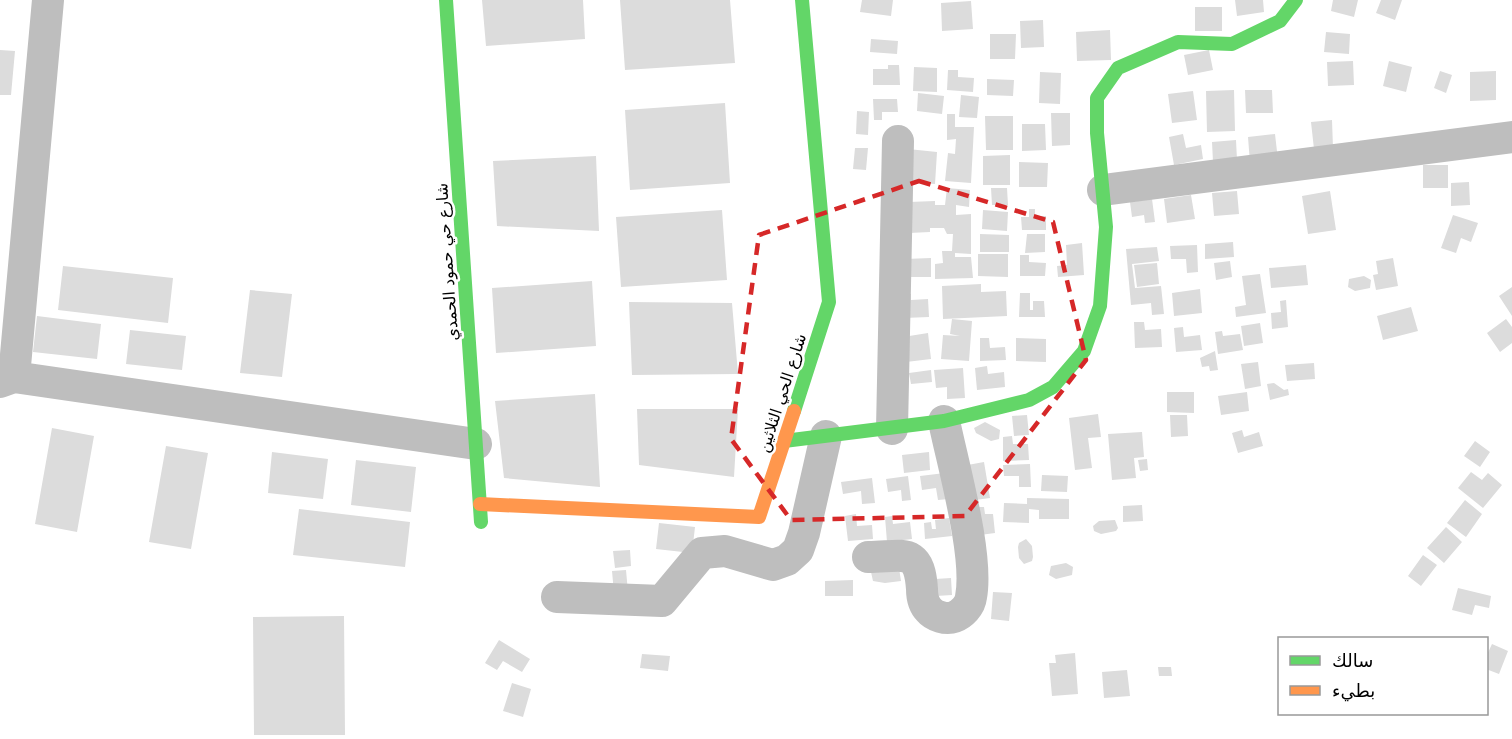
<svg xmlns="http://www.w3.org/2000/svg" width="1512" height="739" viewBox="0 0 1512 739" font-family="'DejaVu Sans','Noto Naskh Arabic',sans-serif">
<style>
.building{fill:#dcdcdc}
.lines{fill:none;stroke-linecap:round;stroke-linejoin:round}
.street{stroke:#bebebe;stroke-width:32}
.fast{stroke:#63d668;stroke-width:14}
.slow{stroke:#ff974d;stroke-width:14}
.marked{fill:none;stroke:#d62828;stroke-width:4.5;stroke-dasharray:12 8;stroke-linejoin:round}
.labels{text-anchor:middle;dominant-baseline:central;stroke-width:5;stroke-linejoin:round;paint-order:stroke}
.street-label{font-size:16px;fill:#000;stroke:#fff}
</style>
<rect width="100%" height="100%" fill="#fff"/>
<path class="building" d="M482,0h101l2,39 -99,7z
M620,0h110l5,63 -110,7z
M862,0h31l-2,16 -31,-4z
M1235,0h28l1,12 -27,4z
M1333,0h25l-4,17 -23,-6z
M1381,0h21l-7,20 -19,-7z
M971,1l2,28 -31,2 -1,-28z
M1195,7h27v24h-27z
M1043,20l1,27 -23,1 -1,-27z
M1110,30l1,30 -34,1 -1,-29z
M1326,32l24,2 -1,20 -25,-2z
M990,34h26l-1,25h-25z
M871,39l27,2 -1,13 -27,-2z
M0,50l15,1 -4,44h-11z
M1209,50l4,20 -25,5 -4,-20z
M1353,61l1,24 -26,1 -1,-24z
M1389,61l23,6 -6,25 -23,-6z
M888,65h11l1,20h-27v-16h15z
M914,67l23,1v24l-24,-1z
M948,70h10v7l16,1 -1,14 -26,-2z
M1440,71l12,4 -6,18 -12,-5z
M1496,71v29l-26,1v-29z
M1040,72l21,1 -1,31 -21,-1z
M987,79l27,1 -1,16 -26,-1z
M1234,90l1,41 -28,1 -1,-41z
M1245,90h27l1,23h-27z
M1193,91l4,29 -25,3 -4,-29z
M918,93l26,3 -2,18 -25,-3z
M961,95l18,2 -2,21 -18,-1z
M873,99h24l1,13h-16v8h-8z
M725,103l5,80 -100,7 -5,-80z
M857,111l12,1 -1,23 -12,-1z
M1051,113h19v32l-18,1z
M947,114h8v13h19l-3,56 -26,-2 3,-28 7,1 1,-15 -9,1z
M985,116h28v34h-27z
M1332,120l1,28 -19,1 -3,-27z
M1022,124h23l1,26 -24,1z
M1183,134l3,14 15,-3 2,14 -29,6 -5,-28z
M1275,134l3,26 -28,3 -2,-26z
M1236,140l1,20 -24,2 -1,-20z
M855,148h13l-2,22 -13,-1z
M908,149l29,3 -2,32 -29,-2z
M1010,155v30h-27v-29z
M596,156l3,75 -102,-5 -4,-65z
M1019,162l29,1 -1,24h-28z
M1423,165h25v23h-25z
M1469,182l1,23 -19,1v-23z
M947,188l23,2 -1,17 -13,-2v10l15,-1v40l-16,-1v4h16l2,21 -38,1v-15l8,-1 -1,-12h10l1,-17h-6l-3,-6h-14v4l-21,1v-31l26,-1v4h10z
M991,188h16l1,17h-16z
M1237,191l2,23 -25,2 -2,-23z
M1330,191l6,39 -28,4 -6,-38z
M1191,195l4,24 -28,4 -3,-24z
M1152,199l3,23 -10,1 -1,-8 -12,2 -2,-15z
M1029,209h6v7h11v14h-24l-1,-13h8z
M722,210l5,70 -106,7 -5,-70z
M983,210l25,2 -1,19 -25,-2z
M1453,215l25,8 -7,19 -10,-4 -5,15 -15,-5z
M980,234l29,1v17h-29z
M1027,234h18v18l-20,1z
M1233,242l1,15 -29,2v-15z
M1082,243l2,32 -26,2 -1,-11 10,-1 -1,-20z
M1197,245l1,27 -11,1 -1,-14h-15l-1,-13z
M1157,247l2,14 -27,3 3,24 26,-2 3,28 -12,1 -1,-12 -20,2 -5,-56z
M978,254h30v23l-30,-1z
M1020,255h9v7l17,1 -1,13h-25z
M931,258v19h-26v-18z
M1393,258l5,28 -22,4 -3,-15 5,-1 -2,-13z
M1230,261l2,16 -16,3 -2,-17z
M1157,263l2,21 -22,3 -3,-22z
M1306,265l2,20 -37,3 -2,-20z
M63,266l110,12 -5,45 -110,-13z
M1260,274l6,39 -30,4 -1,-10 11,-2 -4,-29z
M1364,276l7,4 -1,8 -15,3 -7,-4 1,-8z
M592,281l4,65 -100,7 -4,-65z
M981,284v8l25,-1 1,25 -64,3 -1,-33z
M1512,287v29l-13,-20z
M1200,289l2,24 -28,3 -2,-23z
M250,290l42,4 -10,83 -42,-4z
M1020,293h10v17h3v-9h11l1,16h-26z
M903,294h8v6l17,-1 1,18 -25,1z
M1286,300l2,27 -16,2 -1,-16 10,-1 -1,-11z
M629,302l103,1 6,71 -106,1z
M1411,307l7,24 -35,9 -6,-24z
M37,316l64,8 -4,35 -64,-7z
M952,319l20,2 -3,40 -28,-2 2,-24 17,1 -10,-2z
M1506,319l6,8v16l-12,9 -13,-19z
M1134,322h10l1,8 16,-1 1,18 -27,1z
M1260,323l3,20 -19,3 -3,-20z
M1183,327l1,10 16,-2 2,15 -26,2 -2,-24z
M130,330l56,6 -4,34 -56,-6z
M1222,331l1,5 17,-2 3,16 -25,4 -3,-22z
M928,333l3,26 -25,3 -3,-25z
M980,338h9l1,10 15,-1 1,13 -26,1z
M1016,338l30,1v23l-30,-1z
M1215,351l3,19 -8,1 -1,-5 -7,1 -2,-9z
M1258,362l3,24 -16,3 -4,-25z
M1314,363l1,16 -28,2 -2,-16z
M987,366l1,8 16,-2 1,15 -28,3 -2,-22z
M963,368l2,30 -18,1v-12l-11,1 -2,-18z
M931,370l1,12 -21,2 -2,-11z
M1274,383l10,7 4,-1 1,6 -19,5 -3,-16z
M1167,392h27v21l-27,-1z
M1247,392l2,19 -28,4 -3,-19z
M595,394l5,93 -96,-9 -9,-77z
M637,409h101l-4,68 -95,-12z
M1098,414l3,23 -13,1 4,30 -17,2 -6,-52z
M1027,415l2,20 -15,1 -2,-20z
M1170,415h17l1,21 -17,1z
M985,422l15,8 -1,9 -8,2 -15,-8 -2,-5z
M52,428l42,8 -17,96 -42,-8z
M1242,430l2,7 15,-5 4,14 -25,7 -6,-20z
M1142,432l2,25 -10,1 2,20 -24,2 -4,-46z
M1012,436l1,8h15l1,16 -26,1v-24z
M1475,441l15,11 -10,15 -16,-11z
M166,446l42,7 -17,96 -42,-7z
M272,452l56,7 -5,40 -55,-6z
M929,452l1,18 -26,3 -2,-18z
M1147,459l1,11 -8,1 -2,-11z
M356,460l60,7 -5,45 -60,-7z
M984,462l6,36 -22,3 -6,-35z
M1030,464l1,23h-12v-11h-15l-1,-11z
M1471,472l11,8 6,-7 14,12 -19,23 -25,-20z
M945,473l4,26 -11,1 -2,-12 -14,2 -2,-14z
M1042,475l26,1 -1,16 -26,-1z
M908,476l3,24 -9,1 -1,-11 -13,2 -2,-13z
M872,478l3,25 -13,1 -1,-13 -18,3 -2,-12z
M1027,498l42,1v20h-30v-9l-10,-1v14l-26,-1 1,-19 23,1z
M1465,500l17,14 -16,23 -19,-14z
M1142,505l1,16 -20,1v-16z
M977,507h7l1,7h8l2,19 -15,2z
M299,509l111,13 -5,45 -112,-12z
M856,514l1,12 15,-1 1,14 -25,2 -3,-25z
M892,516l1,8 17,-2 2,17 -25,3 -2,-25z
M949,518l3,18 -27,3 -1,-16 7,-1 1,7h4l-1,-9z
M1115,520l3,8 -2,3 -15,3 -7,-3 -1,-5 6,-5z
M659,523l36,4 -3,26 -36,-4z
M1446,527l16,15 -18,21 -17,-15z
M1026,539l6,7 1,11 -1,4 -8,3 -5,-6 -1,-11 1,-4z
M630,550l1,16 -16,2 -2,-17z
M1423,555l14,10 -16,21 -13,-10z
M1066,563l7,4 -1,8 -16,4 -7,-4 2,-9z
M899,568l2,13 -16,2 -12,-2 -2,-9z
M626,570l2,22 -14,1 -2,-22z
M951,578l1,17 -16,1 -1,-17z
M853,580v16h-28v-15z
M1458,588l33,8 -2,12 -14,-3 -3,10 -20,-5z
M993,592l19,1 -3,28 -18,-2z
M344,616l1,119h-91l-1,-118z
M499,640l31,19 -8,13 -19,-11 -6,9 -12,-7z
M1492,644l16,7 -9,23 -13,-5v-12z
M1075,653l3,41 -26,2 -3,-33h7l-1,-8z
M642,654l28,2 -2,15 -28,-3z
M1158,667h13l1,9h-13z
M1127,670l3,26 -26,2 -2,-26z
M512,683l19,6 -8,28 -20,-6z"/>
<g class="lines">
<path class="street" d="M1103,190l409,-53
M14,377l34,-377
M0,382l14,-5 462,67
M892,429l6,-288
M868,557c35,0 51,-11 54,32 0,7 1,15 7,21 5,6 17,10 25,7 8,-3 16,-11 17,-20 8,-41 -18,-132 -27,-176
M557,597l105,4 40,-48 23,-2 48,14 14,-5 11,-10 6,-17 22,-97"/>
<path class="fast" d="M446,0l35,522
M794,411l35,-109 -27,-302
M784,441l160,-20 85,-21 24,-13 31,-36 16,-45 6,-79 -9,-94v-35l21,-30 60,-26 54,2 48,-23 16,-21"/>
<path class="slow" d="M480,504l279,13 35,-106"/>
</g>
<path class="marked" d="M919,181l134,41 33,138 -121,156 -174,4 -60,-81 28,-204z"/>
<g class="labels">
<g class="street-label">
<text transform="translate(447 262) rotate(-94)">شارع حي حمود الحمدي</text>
<text transform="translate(782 393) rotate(-72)">شارع الحي الثلاثين</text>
</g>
</g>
<rect x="1278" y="637" width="210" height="78" fill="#ffffff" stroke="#999999" stroke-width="1.5"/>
<rect x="1290" y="656" width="30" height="9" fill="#63d668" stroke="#999999" stroke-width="1.5"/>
<text x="1332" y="667" font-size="18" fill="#000000">سالك</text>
<rect x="1290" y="686" width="30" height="9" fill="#ff974d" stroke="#999999" stroke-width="1.5"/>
<text x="1332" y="697" font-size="18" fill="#000000">بطيء</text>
</svg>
